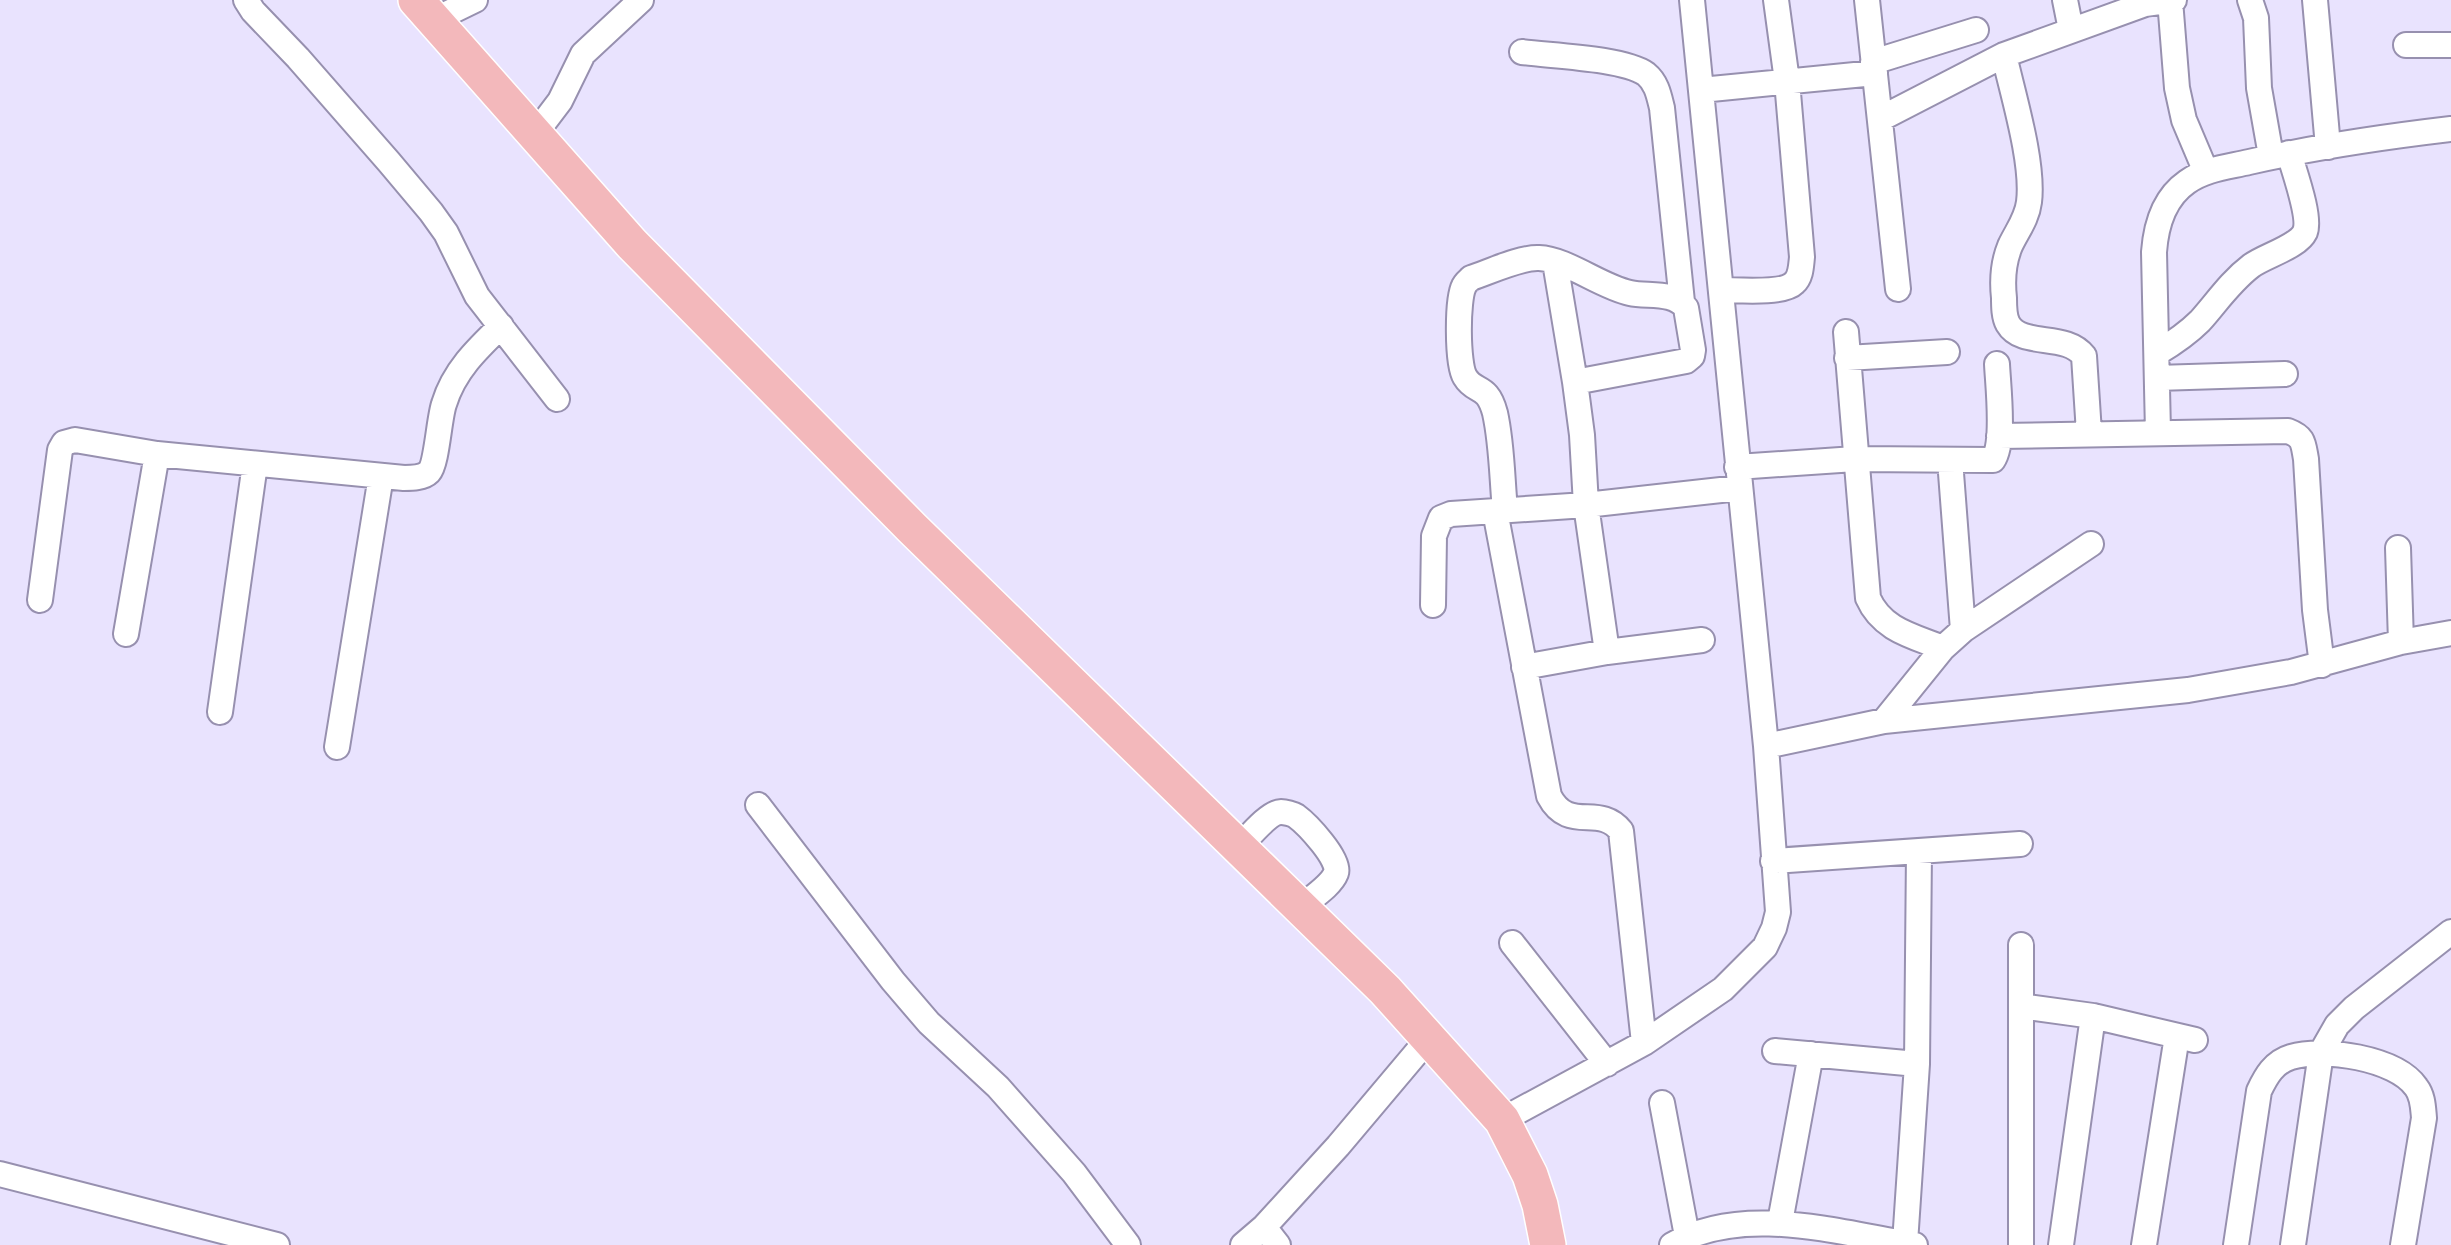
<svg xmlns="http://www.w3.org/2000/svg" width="2451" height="1245" viewBox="0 0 2451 1245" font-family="Arial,sans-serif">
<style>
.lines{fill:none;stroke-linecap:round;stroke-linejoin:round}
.minor-casing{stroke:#9790af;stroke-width:28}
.highway-casing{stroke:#fff;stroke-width:38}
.minor{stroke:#fff;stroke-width:24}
.highway{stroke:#f3b8bb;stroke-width:35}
</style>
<rect width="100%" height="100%" fill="#e9e3fe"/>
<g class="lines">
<defs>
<path id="minor" d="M246,0l7,11 45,47 91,104 42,50 15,21 31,63 80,103
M1867,0l31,289
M2065,0l6,30
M2170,0l7,88 7,32 22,52
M2250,0l6,18 3,70 12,68
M2315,0l13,147
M434,20l41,-20
M2406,45h45
M1522,52c30,4 101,6 124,22 11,9 13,22 16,34l20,194
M2004,55c9,40 30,108 25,147 -2,17 -12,29 -19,44 -7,17 -8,34 -6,52 0,8 0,19 4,26 14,24 58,8 76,32l5,77
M1873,62l103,-32
M1701,90l174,-17
M1880,119l124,-64 141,-51 29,-4
M535,134l25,-33 23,-47 58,-54
M1555,262l20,120 7,53 4,70 21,147
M1721,290c16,0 62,4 73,-7 7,-6 7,-17 8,-26l-15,-176 -11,-81
M1846,332l22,266c14,32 45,38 75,50
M2157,353c15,-9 30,-19 43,-32 17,-19 30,-39 51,-55 13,-10 47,-19 54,-34 6,-15 -11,-61 -16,-79
M1847,358l100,-6
M2157,378l128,-4
M2158,432l-4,-180c2,-27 10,-54 33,-70 18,-13 41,-15 62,-20 66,-15 134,-25 202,-33
M1999,436l289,-5c16,6 15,12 18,28l9,151 7,55
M1950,460l13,170
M1737,467l118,-8 138,1c12,-17 5,-74 4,-96
M1505,510c-3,-31 -3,-66 -10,-97 -8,-30 -20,-19 -30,-36 -8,-13 -8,-78 -1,-91 1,-3 5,-6 7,-8 18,-6 50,-21 68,-20 28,1 62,29 91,35 18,4 44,-2 56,15l7,42 -1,6 -6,5 -111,21
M1495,511l54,285c20,38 50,7 72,35l23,212
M2398,548l3,94
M40,600l20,-150 4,-7 11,-3 82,14 247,24c8,0 19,0 25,-6 8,-9 10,-54 15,-68 10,-33 33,-55 57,-78
M1433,605l1,-69 7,-18 10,-4 135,-9 153,-17
M126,634l31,-180
M1524,667l83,-15 95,-12
M220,712l35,-248
M1884,721l59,-73 20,-18 128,-86
M1766,746l118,-25 304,-31 103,-18 110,-30 50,-9
M337,747l44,-271
M758,805l135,176 36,42 69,64 76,86 54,72
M1239,847c9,-9 30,-35 42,-35 4,0 12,2 15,4 11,8 45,44 40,57 -5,13 -25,25 -35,34
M1773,861l247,-17
M1512,943l95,121
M2021,945v300
M2021,1006l72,10 102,24
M1775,1051l142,13
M1662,1103l25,133
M1502,1120l142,-77 79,-54 42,-42 9,-19 4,-16 -12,-166 -74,-746
M0,1174l277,71
M1780,1222l31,-168
M1264,1227l14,18
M1905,1243l12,-179 2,-213
M1243,1245l21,-18 74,-81 91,-108
M1672,1245c70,-42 167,-12 243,0
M2061,1245l32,-229
M2144,1245l33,-209
M2236,1245l23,-154c7,-15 15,-29 32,-34 32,-10 105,1 125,30 7,9 7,20 8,31l-21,127
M2293,1245l28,-192 16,-28 17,-17 97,-76"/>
<path id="highway" d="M416,0l216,244 280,284 473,462 117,130 28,55 10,30 8,40"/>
</defs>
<use href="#minor" class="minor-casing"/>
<use href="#highway" class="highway-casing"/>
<use href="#minor" class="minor"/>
<use href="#highway" class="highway"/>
</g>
</svg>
